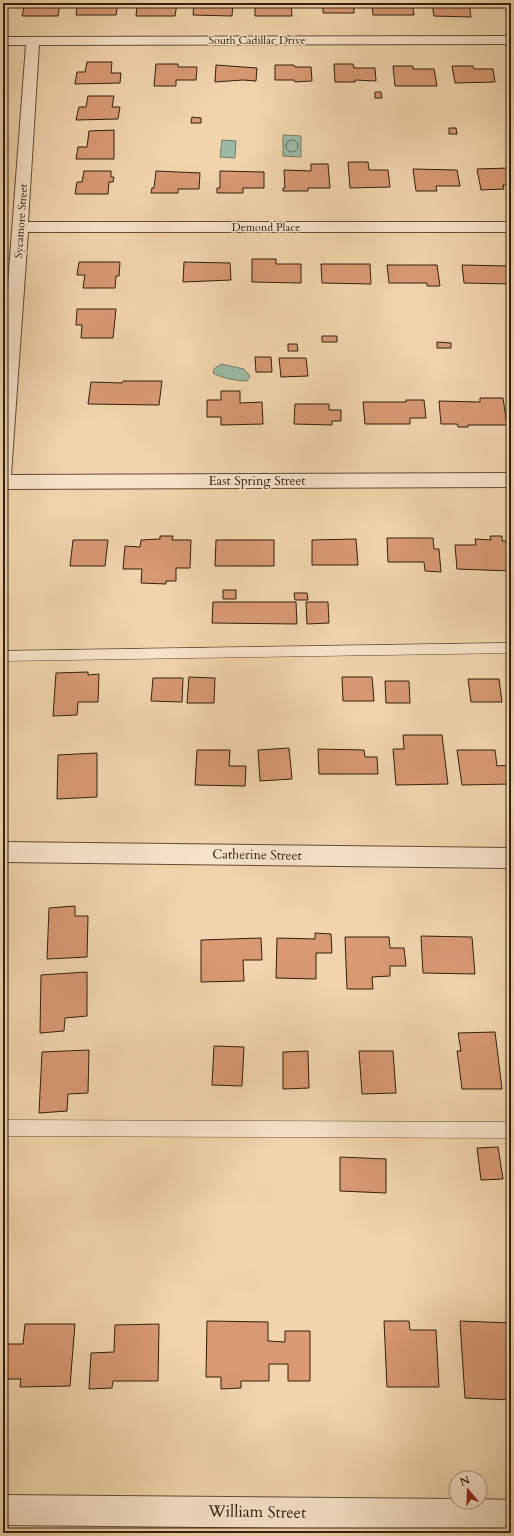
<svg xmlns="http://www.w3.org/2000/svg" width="514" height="1536" viewBox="0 0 514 1536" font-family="Cardo,serif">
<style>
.water{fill:#9bb9a5;stroke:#707c6a}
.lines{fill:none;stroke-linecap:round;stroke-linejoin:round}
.shore{stroke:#656c5b;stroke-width:1}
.building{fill:#d89973;stroke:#2f2011}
.service-casing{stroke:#604d38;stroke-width:1}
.minor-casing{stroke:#604d38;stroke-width:2}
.service{fill:#f6e3c9;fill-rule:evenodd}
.minor{fill:#f6e3c9;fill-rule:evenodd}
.labels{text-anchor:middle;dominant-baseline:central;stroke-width:3;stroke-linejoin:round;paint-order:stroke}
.far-street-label{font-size:11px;fill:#2f2011;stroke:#f6e3c9}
.street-label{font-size:13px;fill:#2f2011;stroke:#f6e3c9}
.near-street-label{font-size:16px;fill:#2f2011;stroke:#f6e3c9}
</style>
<rect width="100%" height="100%" fill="#f1d4ac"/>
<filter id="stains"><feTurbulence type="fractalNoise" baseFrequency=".005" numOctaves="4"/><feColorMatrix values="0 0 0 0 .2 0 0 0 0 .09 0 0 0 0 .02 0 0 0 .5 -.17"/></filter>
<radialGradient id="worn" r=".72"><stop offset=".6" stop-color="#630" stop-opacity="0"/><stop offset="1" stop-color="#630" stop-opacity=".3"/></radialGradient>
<path class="water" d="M283,135l18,1v21l-18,-1z
M222,140l14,1 -1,17 -15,-1z
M221,364l23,5 6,7 -3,5c-9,0 -26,-3 -34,-8l1,-4z"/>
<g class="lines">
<path class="shore" d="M286 146a6 6 0 1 1 12 0a6 6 0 1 1-12 0Z"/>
</g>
<path class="building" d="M25,3l12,1h23l-2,12h-36z
M78,3h40l-2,12h-40z
M146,3h31l-2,13h-39l1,-10h8z
M194,3h39l-1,13 -39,-1z
M253,3l38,1 1,12h-37v-11z
M323,3h31v10h-31z
M372,3h40l2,12h-41z
M432,4h37l2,13 -37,-1z
M87,62h25l-1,11h10l-1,10 -45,1 2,-12h8z
M156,64h22v3h19l-1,13h-20v6h-22z
M334,64h19l1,4h21l1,13 -21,-1v2h-20z
M216,65l41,3 -1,13 -13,-1 -28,2z
M275,65h19l1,2h16l1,14 -17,1 -1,-2h-19z
M393,66h20v3h21l3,17h-42z
M452,66h21l1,3h19l2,13 -40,1z
M375,92h6l1,6h-7z
M88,96h26l-2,11h8l-2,12 -42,1 3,-13h7z
M192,117l9,1v5h-10z
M449,128h7l1,6h-8z
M114,130v29h-38l2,-12h9l2,-16z
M348,162h20l1,8h19l2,17 -40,1z
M311,164h17l2,24h-22v3h-25v-3h2l-1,-18 27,1z
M509,168l2,2v15h-8l1,4 -23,1 -4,-21z
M413,169l44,1 3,16h-24l1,5h-21z
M84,171h27v6h3l-1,5h-4l-1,12h-33l2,-12h5z
M156,171l44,2 -1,16h-21v4h-27l1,-5h2z
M220,171l44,1v16h-21v5h-26v-5h3z
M252,259h24v5h25v19l-49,-1z
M79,262h41l-1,14h-3l-1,12h-32l2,-13h-8z
M184,262l46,1 1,17 -48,2z
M321,264h49l1,20 -49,-1z
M387,265h50l3,21h-13v-3h-38z
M462,265l47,1 2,18 -47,-1z
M77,309h39l-3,29h-32l1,-13h-6z
M322,336h15v6h-15z
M437,342l14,1v5h-14z
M288,344h9l1,7h-10z
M255,357h16l1,15h-16z
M279,358h27l2,18 -27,1z
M123,381h39l-3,24 -71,-1 3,-22 31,1z
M221,391h19v12l22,-1 1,22 -42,1v-8h-14v-17h14z
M480,398h23l4,27h-39v2h-10l-1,-3h-16l-2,-23 41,1z
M406,400h18l2,18h-16v6h-45l-2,-22h43z
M295,404h34v6h12v11h-9v4l-38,-1z
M160,536h13l-1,4h19l-1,28h-14v13h-10v3l-25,-1 1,-14h-19l2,-23 15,1 1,-7 19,-1z
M490,536h12v5h9v30l-54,-2 -2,-24h21l-1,-6 16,1z
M387,538h46l1,11h5l2,23 -16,-1 -1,-9h-36z
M356,539l2,26h-46v-25z
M73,540h35l-3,26h-35z
M216,540h58v26h-59z
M223,590h13v9h-13z
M294,593h13l1,7h-13z
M213,602h83l1,22 -85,-1z
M306,602h22l1,21 -22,1z
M88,672v3l11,-1 -1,28h-20l-1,13 -24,1 3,-43z
M189,677l26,1 -1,25h-27z
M342,677h30l2,24h-31z
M153,678h30l-1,24 -31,-1z
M468,679h31l3,23h-31z
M385,681h24l1,22h-24z
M403,735h39l6,49 -52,1 -3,-36h11z
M289,748l3,31 -32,2 -2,-31z
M318,749l46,1 1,7h12l1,17h-59z
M197,750h33l-1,16h17l-1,20 -50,-1z
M457,750h38l2,16 13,-1 1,19 -49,1z
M97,753v44l-40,2 1,-44z
M75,906v10h13l-1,41 -40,2 2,-51z
M315,933l16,1 1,19h-16v26l-40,-1 1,-40 38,1z
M421,936l51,1 3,37 -52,-1z
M345,937h44l1,11h14l2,18h-16v10l-18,1 1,12h-26z
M261,938l1,22h-19l1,21 -43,1v-42z
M87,972v44l-22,2 -1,13 -24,2 1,-58z
M495,1032l7,57h-40l-5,-38h4l-3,-18z
M214,1046l30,1 -2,39 -30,-1z
M89,1050l-1,43 -20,1 -1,17 -28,2 3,-61z
M308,1051l1,37 -26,1v-37z
M359,1051h34l3,42 -34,1z
M498,1147l5,32 -22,1 -4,-32z
M340,1157l46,2v34l-46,-2z
M207,1321l61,1v19l17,1v-11h25v50h-22v-17h-19v17h-28v7l-20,1v-12h-15z
M384,1321h25l1,9h26l3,57h-52z
M460,1321l51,2v77l-46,-2z
M25,1324h50l-5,62 -50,1 1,-8h-18v-35h20z
M159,1324l-1,57h-45l-1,7 -23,1 2,-36 23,-1 1,-27z"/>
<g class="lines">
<defs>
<path id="service" d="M511,643v10l-508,8v-10z
M3,1120l508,2v16l-508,-2z"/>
<path id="minor" d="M511,36v8l-472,1 -11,177h483v10h-483l-17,243 500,-2v14l-508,2v-138l23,-306h-23v-8z
M3,842l508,6v20l-508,-6z
M3,1495l453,4v3h24v-3l31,1v30l-508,-5z"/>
</defs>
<use href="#service" class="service-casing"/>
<use href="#minor" class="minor-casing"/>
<use href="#service" class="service"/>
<use href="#minor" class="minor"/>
</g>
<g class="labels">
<g class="far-street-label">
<text x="257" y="40">South Cadillac Drive</text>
<text transform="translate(21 221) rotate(-86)">Sycamore Street</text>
<text x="266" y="227">Demond Place</text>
</g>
<g class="street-label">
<text x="257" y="481">East Spring Street</text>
<text transform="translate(257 855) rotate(1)">Catherine Street</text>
</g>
<g class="near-street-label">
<text transform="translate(257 1512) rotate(1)">William Street</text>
</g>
</g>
<rect width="514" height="1536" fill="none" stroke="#f1d4ac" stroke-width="16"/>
<rect x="4" y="4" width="506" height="1528" fill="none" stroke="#2f2011" stroke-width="2"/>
<rect x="8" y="8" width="498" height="1520" fill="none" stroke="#2f2011"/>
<g transform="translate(468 1490) rotate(341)"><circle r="19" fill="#f6e3c9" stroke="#a6957f"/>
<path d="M0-3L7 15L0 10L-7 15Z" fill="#8f2418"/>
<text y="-6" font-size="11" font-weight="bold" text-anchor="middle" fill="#2f2011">N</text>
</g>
<rect width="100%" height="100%" filter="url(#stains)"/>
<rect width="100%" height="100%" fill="url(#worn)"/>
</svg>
